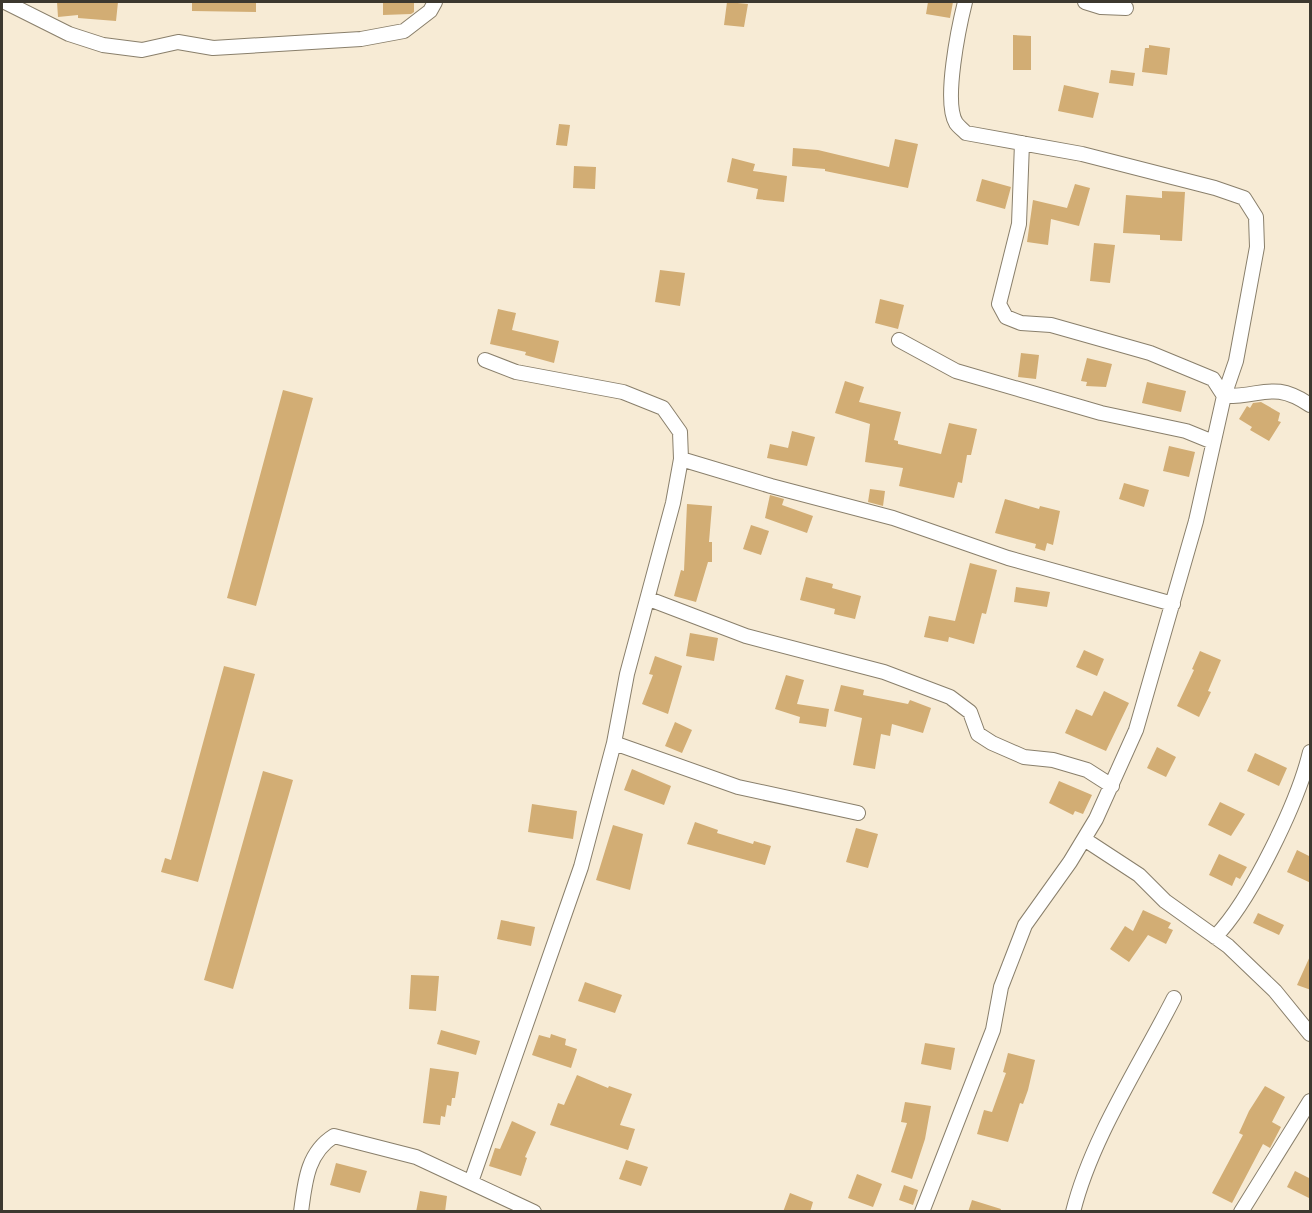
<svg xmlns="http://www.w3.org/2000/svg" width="1312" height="1213" viewBox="0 0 1312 1213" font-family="'PT Sans',sans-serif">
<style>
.building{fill:#d2ad74}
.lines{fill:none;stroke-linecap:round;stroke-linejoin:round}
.minor-casing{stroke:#897f6b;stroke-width:16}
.minor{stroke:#fff;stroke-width:14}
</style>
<rect width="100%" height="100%" fill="#f7ebd5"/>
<path class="building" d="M57,2h61l-2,19 -38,-3v-3l-20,2z
M192,2h64v10l-64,-1z
M383,2h31v10l-3,2 -28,1z
M727,2l21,2 -4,23 -20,-2z
M928,2h25l-3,16 -24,-4z
M1013,35l18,1v34h-18z
M1149,45l21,3 -3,27 -25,-3 3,-24h4z
M1111,70l24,3 -2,13 -24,-3z
M1064,85l35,8 -6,25 -35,-7z
M559,124l11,1 -3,21 -11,-1z
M895,139l23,5 -10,44 -83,-17v-2l-33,-3 1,-18 25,2 71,17z
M732,158l23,6 -2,7 34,5 -3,26 -28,-3 2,-10 -31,-7z
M574,166l22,1 -1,22 -22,-1z
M982,179l29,8 -6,22 -29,-8z
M1075,184l15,4 -11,38 -28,-7 -3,26 -21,-3 6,-42 34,8z
M1162,191l23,1 -3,49 -22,-1v-5l-37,-2 3,-38 36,3z
M1094,243l21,2 -5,38 -20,-2z
M660,270l25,3 -5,33 -25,-4z
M880,299l24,6 -6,24 -23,-6z
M498,309l18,4 -4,17 47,11 -5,22 -29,-8 1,-3 -36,-8z
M1021,353l18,2 -3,24 -18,-2z
M1087,358l25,6 -6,23 -20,-1 1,-4 -6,-1z
M845,381l19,6 -5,15 42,10 -7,28 4,1v3l43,10 8,-31 28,6 -6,26h-4l-5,28 -4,-1 -4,16 -55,-12 4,-18 -38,-6 5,-38 -35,-11z
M1147,382l39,9 -5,21 -39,-9z
M283,390l30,8 -57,208 -29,-8z
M1261,402l19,11 -2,8 3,1 -12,19 -19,-11 2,-3 -13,-8 8,-13 3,2 3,-5z
M792,431l23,6 -8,29 -40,-8 3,-14 18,4z
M1169,446l26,6 -6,25 -26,-6z
M1124,483l25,7 -5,17 -25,-8z
M870,489l15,2 -2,15 -15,-4z
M770,495l14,4 -2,6 31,11 -6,17 -42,-15z
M1005,499l34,10 1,-3 20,5 -7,34 -6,-2 -2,8 -10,-3 1,-4 -41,-11z
M687,504l25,2 -3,36h3v20h-4l-12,40 -22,-6 7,-26 3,1z
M751,525l18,6 -8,24 -18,-6z
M970,563l27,7 -11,44 -4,-1 -8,31 -25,-7 -1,5 -24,-5 5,-21 26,5z
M806,577l27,7 -1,4 29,8 -6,23 -21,-5 1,-5 -35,-9z
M1016,587l34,5 -3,15 -33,-5z
M690,633l28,5 -4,23 -28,-5z
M1084,650l20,9 -7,17 -21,-9z
M1200,651l21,9 -13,31 3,1 -12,25 -22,-11 17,-36 -2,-1z
M655,656l27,10 -14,48 -26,-10 11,-29 -4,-1z
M224,666l31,8 -57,208 -37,-10 4,-14 6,2z
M786,675l18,5 -7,24 32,5 -3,18 -27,-4 1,-6 -25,-8z
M841,685l23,5 -1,5 45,9 2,-4 21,8 -8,25 -31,-9 -2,12 -9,-2 -6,35 -22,-4 9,-47 -28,-7z
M1104,691l25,12 -23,48 -41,-18 11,-24 16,7z
M675,722l17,8 -10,23 -17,-7z
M1157,747l19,10 -10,20 -19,-9z
M1255,753l32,15 -8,18 -32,-15z
M632,769l39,17 -7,19 -40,-15z
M263,771l30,9 -60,209 -29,-9z
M1059,781l33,14 -9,19 -8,-3 -2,4 -24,-12z
M1220,802l25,12 -14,22 -23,-11z
M532,804l45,7 -4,28 -45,-7z
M695,822l23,8 -1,3 36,11 1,-3 17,5 -6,19 -78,-21z
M613,825l30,9 -13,56 -34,-10z
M856,828l22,6 -10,34 -22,-6z
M1297,850l14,7v26l-24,-11z
M1219,854l28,13 -7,12 -4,-2 -4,9 -23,-11z
M1143,910l28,13 -3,5 5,2 -7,14 -18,-9 -19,27 -19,-13 15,-23 8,5z
M1258,913l26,12 -5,10 -26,-12z
M501,920l34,7 -4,19 -34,-7z
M1311,954v36l-14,-5z
M411,975l28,1 -3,35 -27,-2z
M585,982l37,13 -7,18 -37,-12z
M441,1030l39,11 -4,14 -39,-11z
M551,1034l15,5 -1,6 12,4 -6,19 -39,-13 7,-20 11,3z
M925,1043l30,5 -4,22 -30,-6z
M1008,1053l27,7 -7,30 -5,14 -3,-1 -12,39 -31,-8 7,-24 8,2 14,-39 -3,-1z
M430,1068l29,4 -4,26h-3l-1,8 -4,-1 -2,12 -4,-1 -1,9 -17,-2z
M577,1075l31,13 1,-2 23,8 -12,31 15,4 -7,21 -78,-25 8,-22 6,2z
M1265,1086l20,11 -13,25 9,5 -11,21 -7,-4 -31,59 -20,-10 31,-58 -4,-2 10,-22z
M905,1102l26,4 -6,33 -13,40 -21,-7 16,-49 -6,-1z
M512,1121l24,11 -11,25 2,1 -6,18 -32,-10 6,-18 5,1z
M626,1160l22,7 -7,19 -22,-7z
M336,1163l31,8 -7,22 -30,-8z
M1295,1171l16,8v20l-24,-12z
M857,1174l25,10 -9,23 -25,-9z
M904,1185l14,5 -5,15 -14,-5z
M420,1191l27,5 -2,16h-29z
M790,1193l23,9 -3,10h-27z
M972,1200l29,9 -1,3h-32z"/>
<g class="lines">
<defs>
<path id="minor" d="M5,2l64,32 34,11 39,5 36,-8 35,6 148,-9 43,-8 26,-20 5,-9
M965,2c-6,24 -22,100 -9,121 2,3 7,7 10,10l116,21 133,34 29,10 12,19 1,30 -21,114 -12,35
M1085,2l16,5 25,1
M1022,143l-3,81 -20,80 7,13 15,6 30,2 99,28 63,26 11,17
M899,340l57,31 145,42 85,18 27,11
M681,459l90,27 122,32 115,40 165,46
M649,599l97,37 138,36 66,25 20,15 8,22 14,9 32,14 29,3 34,10 25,16
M614,743l124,44 120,26
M1084,839l55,36 26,26 63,45 47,45 35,43
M1215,937c36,-37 83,-135 95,-185
M471,1182l110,-315 33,-124 13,-69 46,-171 8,-44 -1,-27 -17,-24 -40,-16 -107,-20 -31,-12
M301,1212c4,-30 6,-59 33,-76l82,21 118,55
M922,1212l71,-182 8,-43 24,-62 45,-63 26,-43 40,-89 60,-209 28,-125c39,1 49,-16 86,9
M1073,1212c18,-73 67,-147 101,-214
M1241,1212l69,-111"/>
</defs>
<use href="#minor" class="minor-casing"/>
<use href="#minor" class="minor"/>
</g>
<rect width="1312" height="1213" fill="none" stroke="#3c382f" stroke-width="6"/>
</svg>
